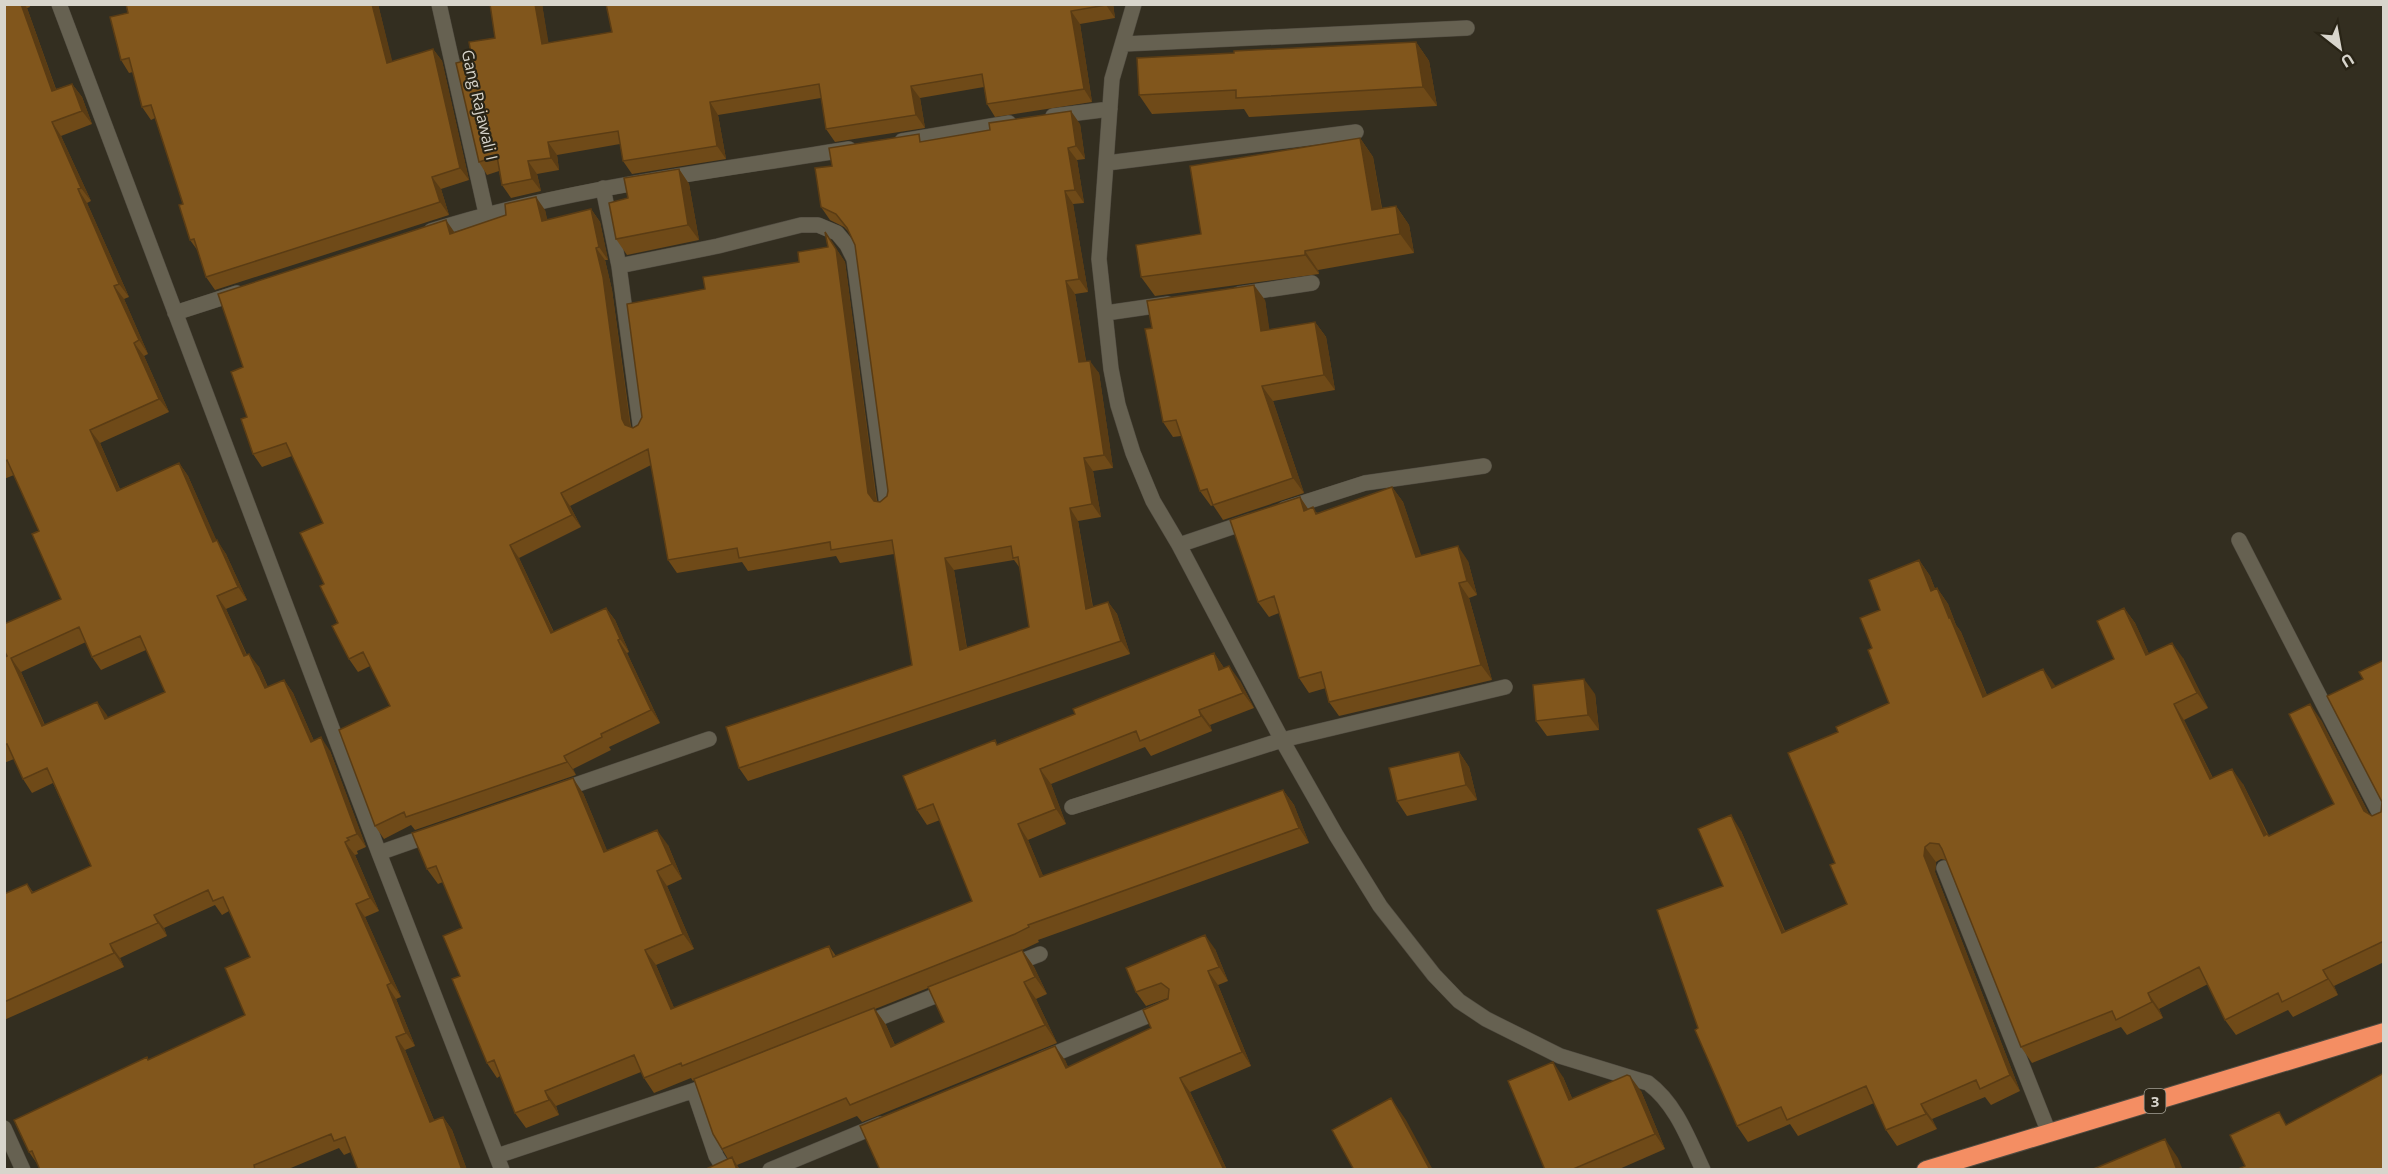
<svg xmlns="http://www.w3.org/2000/svg" width="2388" height="1174" viewBox="0 0 2388 1174" font-family="'Open Sans',sans-serif">
<style>
.lines{fill:none;stroke-linecap:round;stroke-linejoin:round}
.minor-casing{stroke:#504b40;stroke-width:16}
.highway-casing{stroke:#504b40;stroke-width:20}
.minor{stroke:#666151;stroke-width:15}
.highway{stroke:#f48e63;stroke-width:18}
.wall{fill:#6f4a18;fill-rule:evenodd}
.shaded-wall{fill:#5a3c14}
.building{fill:#81561c;stroke:#5a3c14;stroke-width:1.5;fill-rule:evenodd}
.labels{text-anchor:middle;dominant-baseline:central;stroke-width:4.5;stroke-linejoin:round;paint-order:stroke}
.shield{fill:#292416;stroke:#a4a095;stroke-width:1.5}
.shield-label{font-size:15px;font-weight:bold;fill:#d8d5cc}
.street-label{font-size:16px;fill:#d8d5cc;stroke:#292416}
</style>
<rect width="100%" height="100%" fill="#332e20"/>
<g class="lines">
<defs>
<path id="minor" d="M59,4l320,849 123,317
M439,4l47,209
M1134,4l-22,75 -13,180 12,110 7,36 15,48 20,48 26,44 103,195 54,95 44,71 54,69 25,26 27,18 74,37 88,27c28,21 40,55 55,87
M1124,44l343,-16
M1053,116l57,-7
M902,141l107,-18
M1107,163l249,-31
M603,188l16,78 22,165
M431,231c136,-43 278,-59 418,-82
M619,266l99,-20 83,-21h17l19,8 10,12 7,14 33,246
M1239,294l73,-11
M175,313l62,-20
M1106,313l62,-9
M1284,509l81,-26 119,-17
M2239,540l145,282
M1179,545l71,-24
M558,791l151,-52
M1072,807l210,-67 223,-53
M379,853l54,-19
M1944,868l105,265
M1009,966l31,-12
M864,1024l86,-34
M1042,1059l122,-50
M694,1091l22,65 9,14
M4,1128l19,42
M497,1156l219,-73
M770,1170l111,-46"/>
<path id="highway" d="M1926,1170l458,-138"/>
</defs>
<use href="#minor" class="minor-casing"/>
<use href="#highway" class="highway-casing"/>
<use href="#minor" class="minor"/>
<use href="#highway" class="highway"/>
</g>
<path class="wall" d="M4,4h25l1,3 -3,1 29,81 16,-5 10,13 10,27 -31,12 30,65 -4,2 42,94 -5,2 24,55 -4,2 25,56 -69,31 20,46 59,-26 9,13 28,64 10,14 21,46 -21,9 21,46 12,12 9,20 16,-7 9,13 21,48 16,10 36,96 -9,4 1,3 -3,1 24,56 -14,6 36,80 -5,2 19,47 -10,4 29,70 9,-3 9,13 15,40h-109l-7,-18 -7,3 -5,-7 -53,22h-246l-2,-5 -9,-13 120,-92 96,-45 5,-58 -21,-46 -7,4 -7,-10 -51,23 3,8 -47,22 4,9 -120,53v-126l23,-10 6,8 58,-26 -38,-83 -21,10 -9,-14 -9,-20 -10,4v-105l3,-2 54,-57 -22,-68 -25,-56 -10,4zM86,642l6,15 9,13 45,-20 19,42 -57,26 -11,-16 -52,23 -24,-53z
M126,4h252l14,58 41,-13 9,12 27,119 -28,9 8,26 -234,75 -9,-13 -8,-26 -8,-11 -7,-36 -28,-86 -4,2 -9,-13 -9,-35 -4,1 -8,-13 7,-47z
M542,4l6,39 565,-39 2,14 -35,6 12,78 -97,15 -8,-13 -3,-17 -64,11 5,30 -90,14 -9,-13 -5,-31 -103,17 8,44 -94,15 -9,-13 -3,-17 -63,11 2,15 -22,4 4,17 -30,7 -9,-13 -3,-14 -12,4 -8,-13 -7,-103 23,-21z
M1416,42l13,19 8,45 -188,11 -5,-8 -92,5 -13,-19 95,-42z
M1080,124l5,35 -8,1 7,43 -11,1 15,88 -13,2 11,67 13,12 14,95 -20,3 8,46 -23,4 15,86 15,-5 9,12 13,40 -382,127 -9,-13 173,-103 -18,-111 -54,9 -4,-7 -88,15 -6,-9 -65,11 -9,-13 -17,-95 -81,41 11,21 -62,31 35,74 52,-24 9,12 14,32 -2,1 33,70 -51,24 2,3 -38,19 3,6 -161,55 -4,-5 -27,14 -9,-13 15,-120 -20,-40 -12,6 -9,-13 -25,-75 -1,-61 -31,-67 -30,11 -9,-13 -6,-37 -4,-50 211,-134 91,-23 2,10 44,-11 9,13 8,38h-3l7,30 19,137 2,1 5,-3 67,-136 94,-27 29,-15 -3,-15 20,30 32,239 3,1 7,-6 1,-5 -33,-246 -6,-13 -5,-5 -14,-7 -9,-13 11,-41 92,-25zM1014,560l6,8 9,59 -62,21 -13,-78z
M1360,138l13,19 9,51 14,-2 13,19 5,28 -96,17 1,4 -164,22 -14,-19 60,-43z
M679,169l10,15 10,56 -72,15 -11,-16z
M1265,300l4,30 46,-8 11,15 9,53 -62,11 31,92 -81,27 -10,-15 -2,1 -11,-15 -19,-55 -8,1 -10,-15 -11,-94z
M1392,487l11,15 18,54 47,5 9,34 -8,3 23,82 -153,36 -10,-14 -3,-14 -17,5 -10,-15 -20,-65 -10,4 -11,-15 42,-105 8,12 10,4z
M1919,560l11,16 5,13 2,-1 11,16 8,21 5,7 26,63 67,-11 1,3 59,-28 10,-51 11,15 14,31 34,4 25,50 -24,12 29,58 30,6 26,52 65,-32 -13,-84 48,94 3,2 9,-4 1,-10 -19,-123 21,-19v302l-50,24 4,9 -45,22 -5,-7 -52,25 -11,-15 -17,-36 -49,25 4,9 -36,17 -6,-8 -89,36 -11,-16 -75,-187 -5,-1 -5,3 -1,10 85,219 -29,14 -6,-8 -53,22 5,10 -40,17 -11,-16 -12,-27 -76,33 -8,-12 -42,18 -11,-16 -39,-98 25,-142 18,-55 44,100 62,-27 -12,-41 3,-131 51,-29 -17,-55 8,-38z
M1214,653l10,15 16,13 14,27 -44,17 2,6 -61,25 -6,-9 -94,37 15,40 -38,16 15,36 240,-86 11,15 15,38 -271,97 1,2 -17,8 12,17 13,27 -11,5 21,44 -195,79 -5,-6 -120,49 3,5 -12,-11 -6,-10 -28,-69 -1,1 -2,-3 -37,15 -10,-15 -3,-6 -85,34 3,9 -33,13 -11,-15 -15,-37 -3,2 -10,-15 -27,-87 2,-48 -19,-46 -5,2 -11,-15 156,-76 24,58 61,-6 14,34 -15,7 27,63 -38,16 18,43 155,-62 7,10 136,-55 -32,-81 -13,5 -10,-15 81,-66 77,-30zM928,988l16,34 -49,23 -9,-20 -11,-16z
M1595,694l4,36 -52,6 -11,-15z
M1459,752l10,15 8,33 -70,16 -10,-15z
M1215,949l13,32 -10,4 33,81 -61,26 37,78h-347l185,-110 3,7 83,-39 17,-30 -22,8 -10,-14z
M1563,1077l9,21 69,-7 24,58 -48,21h-72z"/>
<path class="shaded-wall" d="M21,4h3l3,4 34,96 -9,-13z
M372,4h6l18,72 -9,-13z
M535,4h7l9,53 -9,-13z
M1106,4h7l2,14 -9,-13z
M1071,11l9,13 12,78 -8,-13z
M1416,42l13,19 8,45 -14,-19z
M433,49l9,12 27,119 -9,-12z
M72,84l10,13 10,27 -10,-13z
M911,86l9,12 5,30 -9,-13z
M710,102l8,13 8,44 -9,-13z
M1071,111l9,13 5,35 -9,-13z
M52,122l9,14 30,65 -10,-13z
M1360,138l13,19 12,72 -13,-19z
M548,142l9,13 2,15 -8,-12z
M1068,148l9,12 7,43 -9,-13z
M528,161l9,13 4,17 -9,-12z
M679,169l10,15 10,56 -11,-15z
M432,177l9,12 8,26 -9,-13z
M78,189l9,14 42,94 -10,-13z
M1065,191l8,13 15,88 -9,-13z
M536,197l9,13 6,24 -9,-13z
M1396,206l13,19 5,28 -14,-19z
M591,209l9,13 8,38 -9,-13z
M446,220l9,13 -5,1z
M825,232l20,30 32,244 -9,-13z
M596,248l9,12 7,30 19,142 -6,-7 -3,-6z
M1305,251l13,19 1,4 -14,-19z
M1066,281l9,13 13,81 -9,-13z
M1254,285l11,15 7,46 -11,-15z
M114,286l10,13 24,55 -9,-14z
M1315,322l11,15 9,53 -11,-15z
M134,343l10,13 25,56 -10,-13z
M1090,361l9,12 14,95 -9,-13z
M1262,386l11,15 31,92 -11,-15z
M90,430l10,13 26,61 -9,-13z
M1084,458l9,13 8,46 -9,-13z
M179,463l9,13 35,79 -10,-13z
M1392,487l11,15 24,70 -11,-15z
M561,493l9,13 11,21 -9,-12z
M1300,497l10,15 -6,-1z
M1070,508l8,13 17,101 -9,-13z
M217,540l9,14 21,46 -9,-13z
M510,545l9,13 41,88 -9,-13z
M1458,546l10,15 9,34 -10,-14z
M945,558l9,12 15,93 -9,-13z
M1919,560l11,16 12,30 -11,-15z
M1459,583l10,15 23,82 -11,-15z
M1937,588l11,16 8,21 5,7 33,81 -11,-16z
M217,596l9,13 27,61 -9,-14z
M1108,602l9,12 13,40 -9,-13z
M606,608l9,12 14,32 -9,-13z
M2124,608l11,15 22,48 -11,-16z
M618,640l9,13 33,70 -9,-13z
M2172,643l11,15 25,50 -11,-15z
M1214,653l10,15 -5,2z
M249,654l10,13 15,35 -9,-14z
M11,658l10,14 30,68 -9,-14z
M1229,666l11,15 14,27 -11,-15z
M2043,669l11,15 9,20 -11,-16z
M1584,679l11,15 4,36 -11,-15z
M284,680l9,13 27,62 -9,-13z
M97,702l10,13 7,17 -9,-13z
M2174,704l10,16 37,75 -11,-16z
M2310,704l11,16 54,106 -11,-15z
M1199,710l11,15 2,6 -11,-15z
M321,737l9,14 36,96 -9,-13z
M1459,752l10,15 8,33 -11,-15z
M564,756l9,13 3,6 -9,-13z
M1040,769l11,15 15,40 -10,-15z
M2232,769l11,15 32,67 -11,-15z
M573,778l10,15 31,74 -10,-15z
M1283,790l11,15 15,38 -10,-15z
M1731,815l10,16 51,118 -10,-16z
M1018,824l10,16 22,52 -10,-15z
M657,830l11,15 14,34 -10,-15z
M345,842l10,13 24,56 -9,-13z
M1925,847l11,15 -1,10 85,219 -10,-16 -86,-219z
M657,871l10,15 27,63 -11,-15z
M356,904l9,13 36,80 -10,-14z
M154,915l10,13 3,8 -9,-13z
M1205,935l10,14 13,32 -9,-14z
M110,944l10,14 4,9 -10,-14z
M645,950l11,15 25,59 -10,-15z
M1022,950l12,17 13,27 -12,-17z
M2323,970l11,16 4,9 -10,-16z
M1208,971l10,14 33,81 -9,-14z
M1024,982l12,17 21,44 -12,-18z
M387,985l9,14 19,47 -9,-13z
M2148,993l11,16 4,9 -11,-16z
M874,1008l12,17 17,39 -12,-17z
M396,1037l9,13 35,85 -10,-13z
M1055,1046l10,14 10,22 -9,-14z
M1553,1062l10,15 16,38 -10,-15z
M1630,1076l11,15 24,58 -10,-15z
M1180,1078l10,14 37,78h-3z
M545,1091l11,15 3,9 -10,-15z
M1391,1098l15,22 27,50h-3z
M1921,1104l11,15 5,10 -11,-15z
M443,1117l9,13 15,40h-5z
M2165,1139l13,19 5,12h-6z
M732,1157l8,13h-3z"/>
<path class="building" d="M4,4h17l31,87 20,-7 10,27 -30,11 29,66 -3,1 41,95 -5,2 25,54 -5,3 25,56 -69,31 27,61 62,-28 34,79 4,-2 21,47 -21,9 27,60 5,-2 16,34 19,-8 27,62 10,-5 36,97 -10,4 2,2 -4,2 25,56 -14,6 35,79 -4,2 19,48 -10,4 34,85 13,-5 19,53h-104l-13,-33 -11,4 -3,-7 -77,31 1,5h-215l-8,-19 -3,1 -15,-32 133,-63 1,3 97,-45 -20,-47 25,-11 -27,-60 -10,4 -5,-11 -54,25 4,8 -48,21 4,9 -110,49v-108l23,-10 5,9 59,-27 -44,-98 -24,11 -16,-35 -3,1v-87l3,-2 -3,-6v-26l57,-25 -29,-65 7,-3 -32,-71 -3,2zM79,627l13,30 48,-21 25,56 -60,27 -8,-17 -55,24 -31,-68z
M126,4h246l15,59 46,-14 27,119 -28,9 8,25 -234,75 -12,-38 -4,1 -11,-35 4,-1 -32,-99 -9,2 -13,-49 -8,2 -11,-43 18,-4z
M490,4h45l7,40 70,-12 -6,-28 500,1 -35,6 13,78 -97,15 -5,-30 -71,12 5,29 -90,14 -7,-45 -109,18 7,44 -94,15 -5,-30 -70,11 3,16 -23,3 4,18 -30,6 -5,-29 -18,6 -23,-99 16,-4 -3,-17 26,-4z
M1416,42l7,45 -187,11v-8l-97,5 -2,-37 97,-5v-2z
M1071,111l5,35 -8,2 7,42 -10,1 14,88 -13,2 13,81 11,-1 14,94 -20,3 8,46 -22,4 16,101 22,-7 13,39 -382,127 -13,-41 186,-62 -20,-125 -61,10 -1,-8 -91,16 -2,-10 -69,12 -20,-111 -87,44 11,22 -62,30 41,88 55,-25 14,31 -2,1 33,70 -50,24 1,3 -38,19 3,6 -161,55 -2,-5 -29,14 -36,-96 51,-24 -27,-54 -14,7 -17,-33 6,-3 -18,-37 4,-2 -24,-51 23,-10 -37,-80 -33,11 -12,-35 6,-2 -16,-45 12,-5 -25,-73 228,-74 4,14 56,-19 -1,-11 31,-7 6,24 49,-12 8,38 -3,1 7,29 19,142 3,6 8,3 5,-3 4,-8 -15,-113 78,-15 -2,-12 96,-15 -1,-10 30,-5 -3,-15 11,17 32,244 6,8 6,1 7,-6 1,-5 -33,-246 -8,-17 -11,-14 -15,-7 -6,-39 17,-2 -3,-18 90,-14 1,8 70,-12 -1,-7zM1011,546l2,12 5,-1 11,70 -69,23 -15,-92z
M1360,138l12,72 24,-4 4,28 -95,17v4l-164,22 -5,-32 65,-11 -11,-68z
M679,169l9,56 -72,14 -7,-36 19,-5 -4,-20z
M1254,285l7,46 54,-9 9,53 -62,11 31,92 -80,27 -6,-16 -7,2 -24,-71 -13,2 -18,-93 7,-1 -5,-27z
M1392,487l24,70 42,-11 9,35 -8,2 22,82 -152,37 -8,-30 -22,6 -25,-82 -16,6 -28,-82 70,-23 4,14 9,-4 3,7z
M1919,560l12,31 6,-3 12,30 1,-1 33,80 60,-28 9,19 62,-29 -17,-38 27,-13 22,47 26,-12 25,50 -23,11 36,75 22,-10 32,67 3,-2 2,2 65,-32 -45,-90 21,-10 54,107 8,5 9,-4 1,-10 -55,-106 36,-17 -4,-7 25,-12v281l-61,29 5,9 -46,23 -4,-9 -53,27 -26,-53 -51,26 4,9 -36,18 -4,-9 -91,36 -79,-198 -3,-5 -9,-1 -5,4 -1,9 86,219 -30,14 -4,-9 -55,24 5,10 -40,16 -20,-44 -79,34 -6,-13 -44,19 -42,-96 3,-2 -41,-118 66,-24 -25,-57 33,-14 51,118 65,-29 -17,-39 5,-2 -47,-110 50,-21 -2,-5 53,-24 -21,-53 4,-2 -12,-30 20,-8 -11,-30z
M1214,653l5,17 10,-4 14,27 -44,17 2,6 -61,25 -4,-10 -96,38 16,40 -38,15 22,53 243,-87 16,38 -271,97 1,2 -14,7 -333,132 -1,-3 -37,15 -10,-23 -89,36 4,9 -34,13 -21,-53 -7,3 -35,-84 8,-3 -17,-40 19,-8 -26,-62 -9,3 -15,-36 161,-55 31,74 53,-22 15,34 -15,7 26,63 -38,16 26,59 158,-63 4,11 139,-56 -39,-97 -16,6 -14,-34 92,-36 2,5 78,-31 -2,-5z
M1584,679l4,36 -52,6 -3,-36z
M1459,752l7,33 -69,16 -8,-33z
M1205,935l14,32 -11,4 34,81 -62,26 44,92h-344l-20,-44 195,-80 11,22 85,-40 -8,-18 25,-11 1,-10 -8,-6 -25,9 -10,-24z
M1022,950l13,27 -11,5 21,43 -195,80 -4,-7 -124,51 -9,-15 -19,-55 180,-71 17,39 53,-25 -16,-35z
M1553,1062l16,38 58,-25 3,1 25,58 -84,36h-26l-37,-89z
M2384,1073v97h-148l9,-4 -15,-31 49,-23 7,13z
M1391,1098l39,72h-76l-22,-40z
M2165,1139l12,31h-86z
M732,1157l5,13h-33z"/>
<g class="labels">
<rect class="shield" x="2144.5" y="1089" width="21" height="24" rx="4.5"/>
<g class="shield-label">
<text x="2155" y="1101">3</text>
</g>
<g class="street-label">
<text transform="translate(480 105) rotate(77)">Gang Rajawali I</text>
</g>
</g>
<rect width="2388" height="1174" fill="none" stroke="#d8d5cc" stroke-width="12"/>
<g transform="translate(2340 48) rotate(149)" stroke="#292416" stroke-width="4.5" paint-order="stroke">
<path d="M0-4.5L10 22L0 15L-10 22Z" fill="#d8d5cc"/>
<text y="-9" font-size="16" font-weight="bold" text-anchor="middle" fill="#d8d5cc">U</text>
</g>
</svg>
